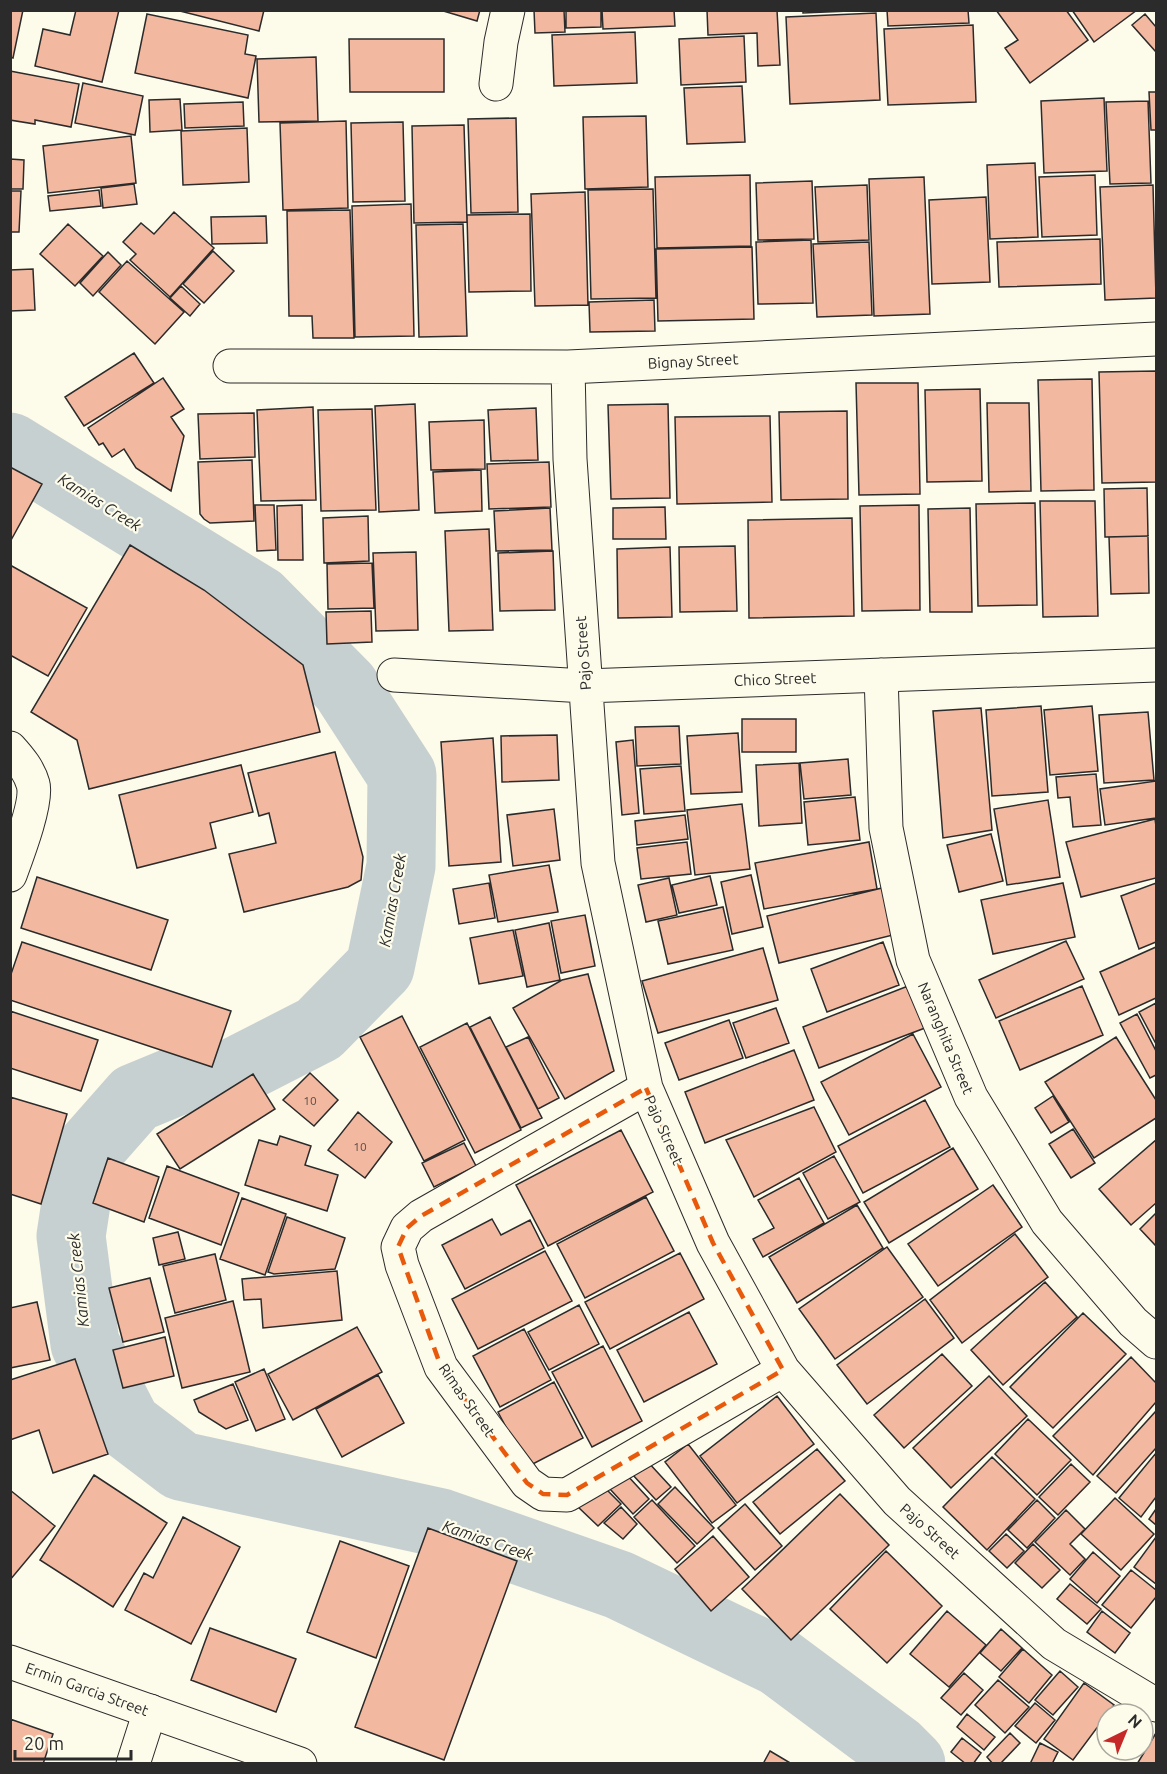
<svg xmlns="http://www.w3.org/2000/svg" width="1167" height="1774" viewBox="0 0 1167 1774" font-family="Ubuntu,sans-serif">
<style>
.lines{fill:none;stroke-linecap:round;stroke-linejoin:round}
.river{stroke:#c7d0d0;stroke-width:69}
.building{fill:#f2b8a0;stroke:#2b2b2b;stroke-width:1.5}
.minor-casing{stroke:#2b2b2b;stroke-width:35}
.tertiary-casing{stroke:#2b2b2b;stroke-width:35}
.minor{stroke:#fdfbea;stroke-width:33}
.tertiary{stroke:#fdfbea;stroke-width:33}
.marked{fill:none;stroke:#e8590c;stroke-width:4.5;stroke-dasharray:12 8;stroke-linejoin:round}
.labels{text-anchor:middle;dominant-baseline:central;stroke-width:4.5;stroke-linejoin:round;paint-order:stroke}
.number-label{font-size:12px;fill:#5d4e48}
.street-label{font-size:15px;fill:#2b2b2b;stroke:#fdfbea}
.water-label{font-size:16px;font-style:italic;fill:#2b2b2b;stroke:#fdfbea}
</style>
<rect width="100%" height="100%" fill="#fdfbea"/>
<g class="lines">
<path class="river" d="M10,447l249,153 86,87 57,88 -1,91 -21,101 -61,62 -90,46 -43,2 -51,21 -52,59 -12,79 14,108 42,81 54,41 260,57 178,62 160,77 117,87 15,15"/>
</g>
<path class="building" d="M10,10h13l-10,48 -3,-1z
M76,10h43l-17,72 -67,-16 8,-37 27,6z
M176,10h88l-5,21z
M440,10h40l-3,11z
M534,10h30l1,22 -30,1z
M566,10h35v17l-35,1z
M602,10h72l1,16 -72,3z
M707,10h70l3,55 -22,1 -1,-33 -49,2z
M803,10h71l-71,3z
M887,10h81l1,13 -81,3z
M996,10h70l22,30 -58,43 -25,-35 13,-8z
M1072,10h65l-43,32z
M876,13l4,87 -90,4 -4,-87z
M147,14l101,21 -3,19 11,2 -8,42 -113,-25z
M1145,14l11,13v25l-24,-27z
M973,25l3,77 -88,3 -4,-76z
M635,32l2,51 -83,3 -2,-51z
M744,36l2,46 -65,3 -2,-46z
M349,39h95v53h-94z
M316,57l2,64 -59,1 -2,-63z
M10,71l69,13 -8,43 -36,-7v4l-25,-4z
M83,83l60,13 -8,39 -60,-12z
M742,86l3,56 -58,2 -3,-56z
M1149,92h7v38h-5z
M1104,98l3,73 -63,2 -3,-72z
M180,99l2,31 -32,2 -1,-32z
M1148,101l3,82 -41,1 -4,-82z
M243,102l1,24 -59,2 -1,-24z
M646,116l2,71 -63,2 -2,-72z
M516,118l2,94 -47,1 -3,-94z
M346,121l2,87 -65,2 -3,-87z
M403,122l2,79 -52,1 -2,-79z
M464,125l3,97 -53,1 -2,-97z
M247,128l2,54 -66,3 -2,-54z
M131,136l5,47 -88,10 -5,-47z
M10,159l14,1 -1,29h-13z
M1035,163l3,74 -48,2 -3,-74z
M750,175l1,71 -94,2 -2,-71z
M1095,175l2,60 -55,2 -3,-60z
M924,177l6,137 -56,2 -5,-137z
M812,181l2,58 -56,1 -2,-57z
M134,184l3,20 -34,4 -2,-20z
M867,185l2,55 -51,2 -3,-55z
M1153,185l3,113 -51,2 -5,-113z
M653,189l3,109 -65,1 -3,-109z
M99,190l2,16 -51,5 -2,-15z
M10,191h11l-2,41h-9z
M585,192l3,113 -53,1 -4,-112z
M986,197l4,85 -58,2 -3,-84z
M411,204l3,132 -59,1 -3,-131z
M350,210l4,128h-41l-1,-22h-23l-2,-105z
M174,212l40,36 -44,49 -40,-37 6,-6 -13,-12 18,-19 13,11z
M530,214l1,77 -62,1 -2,-77z
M266,216l1,27 -55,1 -1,-27z
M68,224l35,32 -28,30 -35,-32z
M463,224l4,112 -48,1 -3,-112z
M1100,239l1,45 -102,3 -2,-45z
M811,240l2,63 -55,1 -2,-62z
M869,242l3,73 -55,2 -4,-73z
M752,247l2,72 -96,2 -2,-72z
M213,251l21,20 -30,32 -21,-19z
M108,252l13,13 -28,31 -13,-13z
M127,261l57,51 -29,32 -56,-52z
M33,269l2,41 -25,1v-41z
M181,286l19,18 -10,12 -20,-18z
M654,300l1,31 -65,1 -1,-30z
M134,353l20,30 -70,43 -19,-29z
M1156,371v111l-54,1 -3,-111z
M163,378l21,31 -13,8 13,19 -13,55 -35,-23 -12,-19 -12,8 -9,-14 -4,2 -11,-17z
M1092,379l2,111 -53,1 -3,-111z
M856,383h62l2,111 -61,1z
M980,389l2,92 -55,1 -2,-92z
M987,403h42l2,88 -42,1z
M415,404l4,106 -40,2 -4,-106z
M668,404l2,94 -59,1 -3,-94z
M313,407l3,93 -55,1 -4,-91z
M536,408l2,52 -47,1 -3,-51z
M372,409l4,101 -55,1 -3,-101z
M847,411l1,88 -67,1 -2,-88z
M254,413l1,44 -55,2 -2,-45z
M770,416l2,86 -95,2 -2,-87z
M484,420l1,49 -54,1 -2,-48z
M252,460l2,61 -44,2 -6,-4 -4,-5 -2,-52z
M549,462l2,45 -62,2 -2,-45z
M10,467l32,17 -32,58z
M481,470l1,41 -47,2 -2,-41z
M1147,488l1,48 -43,1 -1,-48z
M1040,501h55l3,115 -55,1z
M1035,503l2,102 -59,1 -2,-102z
M255,505h19l2,45 -19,1z
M302,505l1,55h-25l-1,-54z
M919,505l1,105 -58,1 -2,-105z
M665,507l1,32h-53v-31z
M550,508l2,42 -56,1 -2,-40z
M970,508l2,104h-42l-2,-103z
M368,516l1,45 -45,2 -1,-45z
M852,518l2,98 -105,2 -1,-98z
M489,529l4,101 -44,1 -4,-100z
M1148,536l1,57 -38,1 -2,-57z
M130,545l74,45 99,75 17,67 -231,57 -12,-49 -46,-28z
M735,546l2,65 -57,1 -1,-65z
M670,547l2,70 -54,1 -1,-69z
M553,551l2,59 -55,1 -2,-58z
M416,552l2,78 -42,1 -3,-78z
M372,563l2,45 -46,1 -1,-45z
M10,565l77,43 -39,68 -38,-21z
M371,611l1,31 -45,2 -1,-32z
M1041,706l7,86 -56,4 -6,-86z
M1092,706l6,65 -48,4 -6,-65z
M981,708l11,122 -49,8 -10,-127z
M1148,712l6,68 -50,3 -5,-68z
M742,719h54v33h-54z
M679,726l2,38 -44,2 -2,-39z
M738,733l4,59 -51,2 -4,-58z
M557,735l2,45 -57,2 -1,-46z
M493,738l8,124 -52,4 -8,-124z
M633,740l6,73 -17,2 -6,-73z
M335,752l28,105 -2,23 -13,7 -104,25 -15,-58 47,-11 -7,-30 -10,3 -11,-43z
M848,759l3,36 -47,4 -4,-36z
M799,763l3,60 -43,3 -3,-61z
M241,765l12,47 -43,11 6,25 -79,20 -18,-73z
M681,766l4,45 -41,3 -4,-45z
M1096,774l5,51 -28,2 -3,-30 -12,1 -2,-21z
M1156,781v37l-51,7 -5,-36z
M855,797l5,43 -52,5 -4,-43z
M1048,800l12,77 -53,8 -13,-76z
M742,804l8,65 -55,6 -8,-65z
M554,809l6,51 -47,6 -6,-51z
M685,815l3,24 -51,6 -2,-24z
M1155,819l1,7v52l-75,19 -15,-55z
M991,834l12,47 -44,11 -12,-47z
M687,842l4,32 -50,5 -4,-31z
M869,842l8,47 -113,20 -9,-46z
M549,865l9,47 -60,10 -9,-47z
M751,875l12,52 -31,7 -11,-52z
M710,876l7,29 -38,8 -7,-28z
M37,877l131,43 -17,50 -130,-42z
M669,878l8,37 -31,7 -8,-37z
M489,883l6,35 -36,6 -6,-35z
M1063,883l12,54 -82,17 -12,-54z
M1156,883v59l-17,7 -18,-53z
M882,888l11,47 -114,28 -12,-47z
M723,907l10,43 -65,14 -10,-43z
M585,915l10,51 -34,7 -10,-52z
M549,923l11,57 -33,7 -12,-57z
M513,930l10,46 -44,8 -9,-46z
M1066,941l18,38 -88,39 -17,-38z
M22,942l209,69 -19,56 -202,-67v-23z
M883,942l16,43 -72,27 -16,-43z
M1156,947v51l-37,17 -19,-43z
M763,948l15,52 -120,33 -16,-52z
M588,974l26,97 -49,28 -52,-91 49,-28z
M908,986l17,42 -106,40 -16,-41z
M1082,986l21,49 -83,35 -21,-49z
M1156,1003v41l-17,-32z
M776,1008l13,35 -43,15 -13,-35z
M10,1011l88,29 -17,51 -71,-23z
M1137,1014l19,37v24l-6,3 -30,-55z
M402,1016l63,124 -41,21 -64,-124z
M490,1017l52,101 -21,10 -51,-101z
M729,1020l14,38 -64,22 -14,-37z
M467,1023l54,107 -46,23 -55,-106z
M913,1034l28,53 -92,48 -28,-53z
M528,1037l31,61 -21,11 -32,-62z
M1116,1037l40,63v18l-62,40 -49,-76z
M794,1050l20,50 -109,43 -20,-51z
M310,1073l28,27 -24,26 -31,-26z
M253,1074l22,35 -95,60 -23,-35z
M1053,1096l16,26 -18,11 -16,-25z
M10,1097l57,17 -26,90 -31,-10z
M925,1100l25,47 -87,46 -25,-47z
M814,1107l22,45 -82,45 -28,-57z
M358,1112l34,30 -27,36 -37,-28z
M1073,1129l22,34 -24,15 -22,-34z
M621,1130l32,62 -105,54 -32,-61z
M280,1136l31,10 -6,19 33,10 -11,36 -82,-26 14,-45 18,5z
M1156,1140v63l-25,22 -32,-36z
M464,1143l12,23 -42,21 -12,-24z
M953,1148l25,41 -89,54 -25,-41z
M834,1156l26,46 -32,17 -25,-46z
M108,1158l51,19 -15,45 -51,-19z
M167,1166l72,27 -18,52 -72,-27z
M799,1178l25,45 -61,34 -10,-18 21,-11 -16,-28z
M993,1185l29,42 -84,59 -30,-42z
M646,1197l28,54 -89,47 -28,-54z
M242,1198l44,16 -21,61 -45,-16z
M857,1205l26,43 -86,55 -28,-46z
M1156,1213v33l-16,-17z
M287,1217l58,21 -10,31 -61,5 -6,-2z
M492,1219l9,16 29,-15 14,28 -79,41 -23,-44z
M178,1232l7,27 -26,6 -6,-27z
M1015,1234l33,43 -86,66 -32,-43z
M887,1247l36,50 -88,62 -36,-50z
M545,1251l27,50 -94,48 -26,-50z
M680,1253l24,46 -94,50 -25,-47z
M215,1254l11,46 -51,13 -12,-47z
M337,1271l5,49 -79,8 -2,-29 -17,1 -2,-21z
M150,1278l14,54 -41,10 -14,-54z
M1045,1282l32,35 -74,68 -32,-35z
M925,1299l29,39 -87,66 -30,-39z
M233,1301l17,71 -68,16 -17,-70z
M37,1302l13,58 -40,8v-60z
M579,1305l20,39 -50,26 -21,-38z
M689,1312l28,52 -73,38 -27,-52z
M1083,1313l43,41 -73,74 -43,-41z
M357,1327l25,45 -89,48 -25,-46z
M524,1329l27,51 -51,27 -27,-51z
M165,1337l9,39 -51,12 -10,-38z
M603,1346l39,75 -50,26 -40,-75z
M942,1354l30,32 -68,62 -30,-33z
M1131,1357l25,26v19l-63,73 -40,-39z
M75,1359l33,95 -55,19 -14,-43 -29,10v-60z
M264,1369l21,50 -29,12 -21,-49z
M378,1375l26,48 -62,34 -26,-48z
M989,1376l38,40 -76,72 -38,-40z
M554,1382l29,56 -56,29 -29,-55z
M233,1384l15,36 -22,9 -27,-17 -5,-12z
M777,1396l37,48 -77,59 -37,-47z
M1156,1411v37l-40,45 -19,-17z
M1028,1419l43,41 -34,35 -42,-41z
M688,1444l48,61 -24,18 -47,-61z
M817,1449l28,32 -65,53 -27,-32z
M1156,1453v44l-15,20 -22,-19z
M992,1457l43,42 -48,51 -44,-43z
M647,1461l24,26 -15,13 -24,-26z
M1071,1464l19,18 -32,33 -19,-18z
M626,1474l23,25 -16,15 -23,-25z
M94,1475l73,48 -54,84 -73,-47z
M600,1483l21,21 -23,22 -21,-20z
M675,1487l39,41 -17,16 -39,-40z
M10,1490l45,36 -45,54z
M840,1494l49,51 -98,95 -49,-51z
M1115,1498l39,36 -33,36 -40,-36z
M652,1500l43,46 -18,17 -43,-46z
M1037,1500l18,18 -28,30 -19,-18z
M745,1504l37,42 -27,24 -37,-42z
M621,1507l16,17 -14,15 -19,-16z
M1156,1509v16l-7,-6z
M1066,1510l19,19 -15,15 15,15 -15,16 -35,-33z
M183,1517l57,30 -49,97 -66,-34 19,-37 9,5z
M428,1528l89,33 -73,199 -89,-33z
M1006,1534l18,17 -17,17 -18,-17z
M713,1536l36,41 -38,34 -36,-42z
M1156,1537v47l-22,-17z
M340,1541l69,25 -33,92 -69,-26z
M1033,1544l27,26 -18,18 -27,-25z
M886,1551l56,55 -55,57 -57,-54z
M1093,1552l27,24 -23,27 -27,-24z
M1131,1570l25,20v7l-25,31 -29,-23z
M1070,1584l31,25 -14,15 -30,-25z
M947,1611l39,34 -37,42 -39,-33z
M1102,1611l28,22 -15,20 -28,-21z
M210,1628l86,31 -20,53 -85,-32z
M1001,1629l21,19 -21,23 -21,-18z
M1023,1649l29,26 -23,28 -30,-26z
M1060,1671l18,16 -25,28 -18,-15z
M964,1673l19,17 -22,25 -20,-17z
M998,1680l31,27 -24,26 -30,-28z
M1084,1683l30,22 -41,55 -29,-21z
M1035,1703l20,17 -19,23 -21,-17z
M967,1714l28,23 -11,13 -27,-23z
M10,1719l43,15 -10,30h-33z
M1010,1733l10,10 -20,21h-7l-6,-7z
M1156,1733v31h-19z
M962,1738l19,15 -8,11h-7l-15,-12z
M1040,1743l18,9 -6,12h-22z
M770,1751l22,13h-29z"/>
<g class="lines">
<defs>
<path id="minor" d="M496,84l5,-42 7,-32
M230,366l338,1 588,-28
M568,367l2,92 28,404 48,225 67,155 70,127 114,131 157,143 102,61
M394,675l191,11 571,-21
M881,675l5,153 27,132 58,137 76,125 86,100 23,20
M646,1088l-225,128 -14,12 -9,19 4,18 39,102 86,116 16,11 24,1 216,-125
M133,1764l17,-53"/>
<path id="tertiary" d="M10,748c10,11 19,22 23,36 5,17 -16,72 -23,91
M10,1662l290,102"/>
</defs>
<use href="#minor" class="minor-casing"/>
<use href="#tertiary" class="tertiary-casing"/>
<use href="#minor" class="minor"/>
<use href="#tertiary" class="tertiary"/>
</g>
<path class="marked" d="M646,1088l67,155 70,127 -216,125 -24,-1 -16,-11 -86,-116 -43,-120 9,-19 14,-12z"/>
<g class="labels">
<g class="number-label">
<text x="310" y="1100">10</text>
<text x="360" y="1146">10</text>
</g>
<g class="street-label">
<text transform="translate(693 361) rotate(-3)">Bignay Street</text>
<text transform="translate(583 653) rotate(-94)">Pajo Street</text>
<text transform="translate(775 679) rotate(-2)">Chico Street</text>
<text transform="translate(946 1038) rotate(67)">Naranghita Street</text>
<text transform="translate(664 1130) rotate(66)">Pajo Street</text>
<text transform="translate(467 1400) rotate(55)">Rimas Street</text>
<text transform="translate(930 1531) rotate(42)">Pajo Street</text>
<text transform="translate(87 1689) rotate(20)">Ermin Garcia Street</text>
</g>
<g class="water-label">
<text transform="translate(100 502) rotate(32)">Kamias Creek</text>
<text transform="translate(392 900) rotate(-80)">Kamias Creek</text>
<text transform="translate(78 1280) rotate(-96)">Kamias Creek</text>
<text transform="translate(488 1540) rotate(19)">Kamias Creek</text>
</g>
</g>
<rect width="1167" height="1774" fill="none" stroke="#2b2b2b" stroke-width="24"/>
<g transform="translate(1125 1732) rotate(43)"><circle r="28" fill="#fdfbea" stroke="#a9a89e" stroke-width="1.5"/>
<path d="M0-4.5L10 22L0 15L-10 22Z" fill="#c62828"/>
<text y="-9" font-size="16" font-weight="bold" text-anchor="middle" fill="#2b2b2b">N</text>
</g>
<path d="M15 1750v9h116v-9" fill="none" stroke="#2b2b2b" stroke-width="3"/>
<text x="24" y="1750" font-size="18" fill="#2b2b2b" stroke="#fdfbea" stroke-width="4.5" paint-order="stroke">20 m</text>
</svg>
